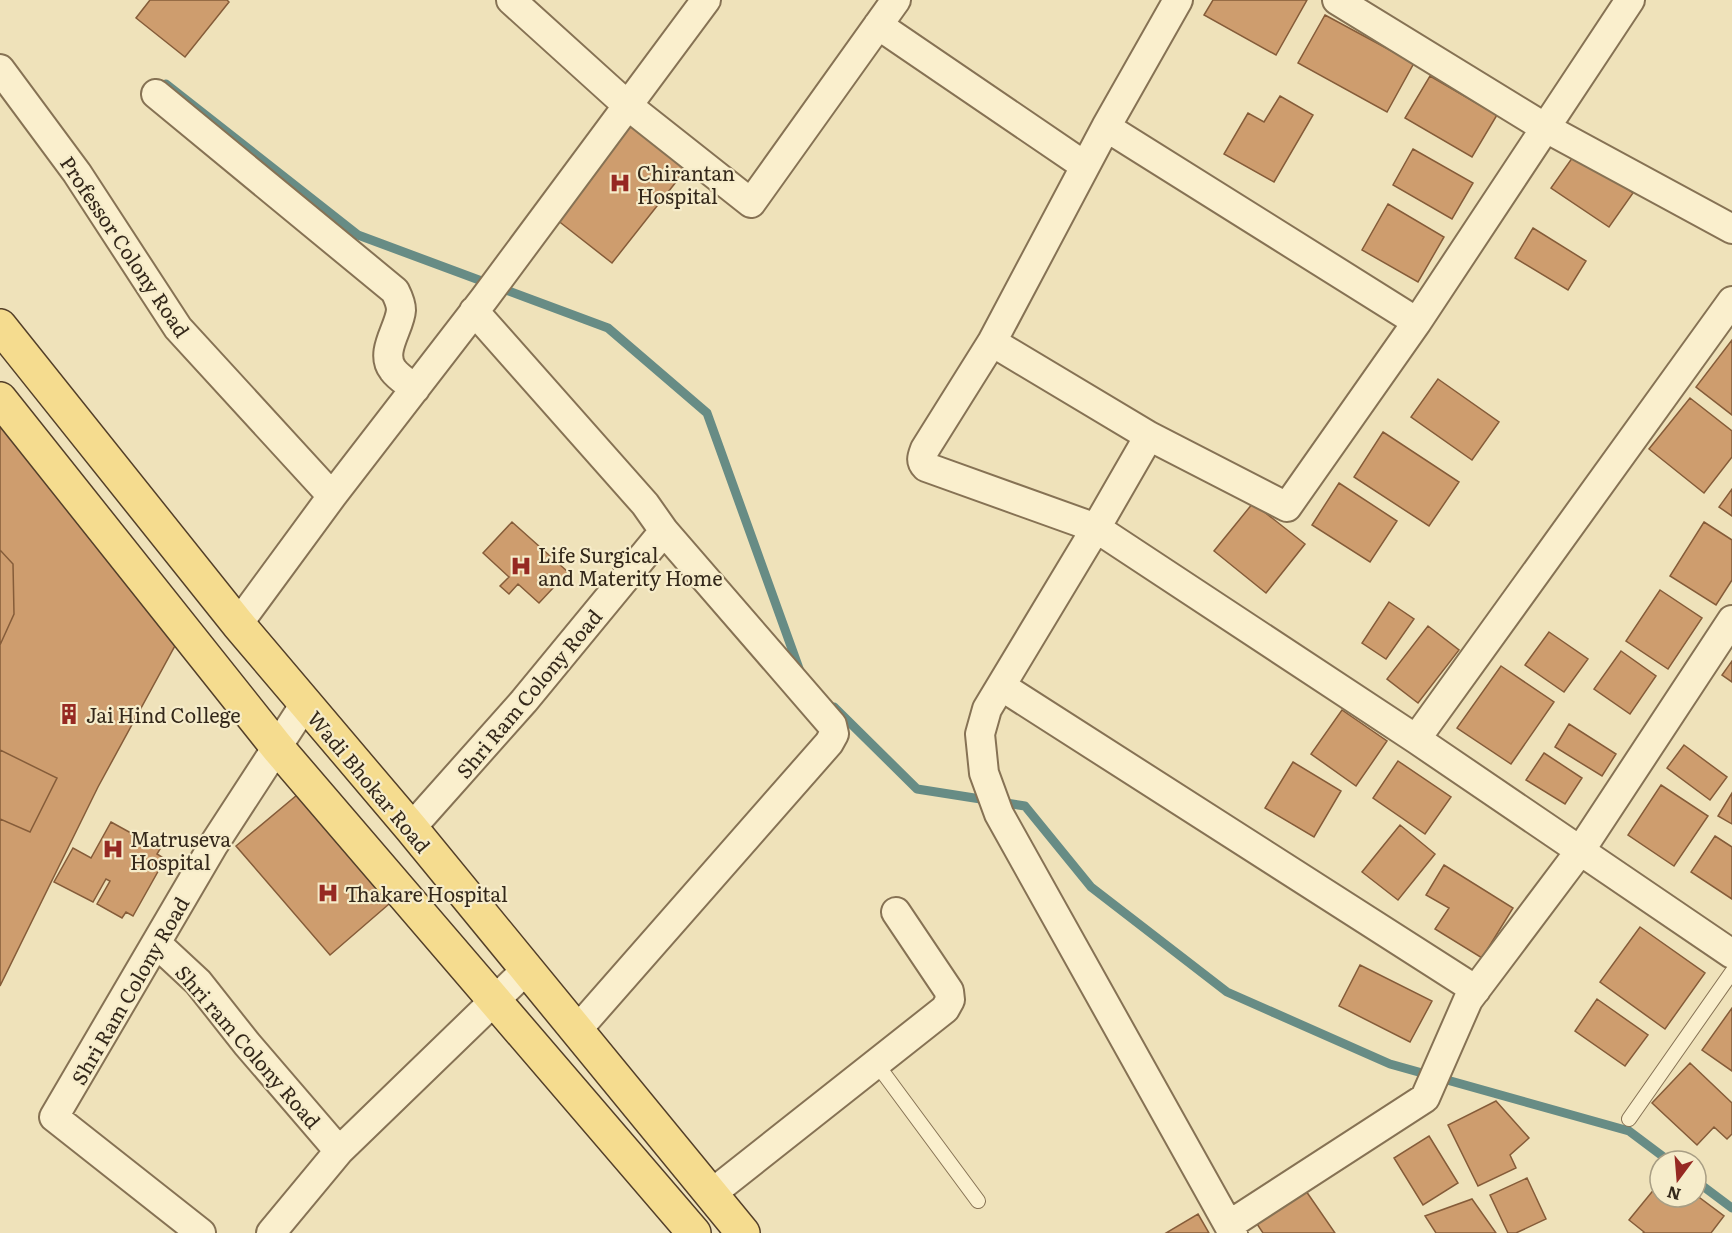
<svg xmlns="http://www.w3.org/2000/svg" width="1732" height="1233" viewBox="0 0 1732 1233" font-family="Literata,serif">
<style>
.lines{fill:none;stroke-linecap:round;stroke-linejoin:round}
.stream{stroke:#678c85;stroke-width:9}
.building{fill:#ce9d6e;stroke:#855c39;stroke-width:1.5}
.service-casing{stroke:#867254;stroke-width:16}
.minor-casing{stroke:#867254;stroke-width:32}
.primary-casing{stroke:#533f29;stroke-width:36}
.service{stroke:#faefcd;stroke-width:14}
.minor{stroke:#faefcd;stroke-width:28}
.primary{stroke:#f5dc8f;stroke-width:33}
.labels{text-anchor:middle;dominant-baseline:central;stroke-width:4.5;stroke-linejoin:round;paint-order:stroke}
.poi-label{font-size:20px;fill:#34281a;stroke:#f6ecca;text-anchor:start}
.street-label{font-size:20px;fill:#34281a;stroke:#f6ecca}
</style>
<rect width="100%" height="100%" fill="#efe2ba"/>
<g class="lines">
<path class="stream" d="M166,84l192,151 250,93 99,85 94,261
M834,707l83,82 108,17 66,81 136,105 163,72 239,67 40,30
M1696,1181l36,27"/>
</g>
<path class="building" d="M150,0h77l2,2 -44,55 -49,-39z
M1213,0h94l-31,55 -72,-40z
M1325,15l89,48 -27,49 -89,-49z
M1430,76l67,39 -25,42 -67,-39z
M1280,96l33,19 -39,67 -50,-28 24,-41 16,9z
M628,121l59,47 -75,95 -60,-47z
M1413,149l60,34 -21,36 -59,-34z
M1575,154l58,39 -24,34 -58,-39z
M1388,204l56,33 -26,45 -56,-32z
M1533,228l53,33 -18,29 -53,-32z
M1732,340v75l-36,-28z
M1438,379l61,43 -27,38 -61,-43z
M1690,398l42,33v26l-28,36 -55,-44z
M0,418l177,224 -79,145 -98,199z
M1383,432l76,50 -30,44 -75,-49z
M1339,483l58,38 -27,41 -58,-37z
M1732,489v27l-13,-9z
M1253,503l52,41 -39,49 -52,-42z
M512,522l56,50 -29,31 -21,-19 -9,10 -9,-8 9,-9 -26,-24z
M1704,522l28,18v40l-16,25 -46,-29z
M0,550l13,14 1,50 -14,31z
M1660,590l42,28 -34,51 -42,-28z
M1389,602l25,17 -28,40 -24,-16z
M1428,626l31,24 -41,53 -31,-24z
M1549,632l39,27 -24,33 -39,-27z
M1621,651l35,25 -26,38 -36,-25z
M1732,661v21l-10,-7z
M1501,666l53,36 -43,62 -54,-36z
M1342,710l45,31 -31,45 -45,-32z
M1569,724l47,30 -14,22 -47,-29z
M1684,745l43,32 -17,23 -43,-32z
M0,750l57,28 -27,54 -30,-13z
M1544,753l38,25 -17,26 -39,-24z
M1398,761l53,36 -26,37 -52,-36z
M1293,762l48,29 -27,46 -49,-29z
M1661,785l47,31 -34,50 -46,-31z
M303,790l93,108 -66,57 -94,-109z
M1732,793v31l-14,-8z
M111,822l49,27 -3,5 8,5 -32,57 -7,-4 -4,6 -25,-14 13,-23 -4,-2 -13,23 -39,-20 19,-34 18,10z
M1400,825l35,29 -37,46 -36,-28z
M1715,836l17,11v52l-41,-27z
M1444,865l69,43 -31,50 -47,-29 14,-21 -23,-13z
M1640,927l65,46 -40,56 -65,-47z
M1360,965l72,36 -22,41 -71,-36z
M1597,999l51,36 -23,31 -50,-35z
M1732,1008v63l-30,-21z
M1690,1063l42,40v31l-5,5 -13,-12 -17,18 -45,-42z
M1496,1101l33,37 -19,17 6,13 -38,18 -30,-61z
M1429,1136l29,47 -35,22 -29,-47z
M1527,1178l19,41 -30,14h-8l-18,-38z
M1660,1182v15h36v-2l28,21 -13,17h-68l1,-1 -15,-12z
M1306,1191l29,42h-72l-6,-9z
M1472,1199l24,34h-60l-11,-17z
M1198,1214l11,19h-43z"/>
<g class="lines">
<defs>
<path id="service" d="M876,1063l102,138
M1629,1119l103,-147"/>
<path id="minor" d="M511,0l116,105 124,98 145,-203
M1178,0l-72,127 -114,215 157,94 138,71 130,-185 213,-322
M1337,0l207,127 188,102
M878,25l207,141
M0,69l77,104 101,155 154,168
M156,94l239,197c3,6 6,12 6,19 -1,18 -22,42 -8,60 5,7 15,13 22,19
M1106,127l311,195
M992,342l-67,107c-3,8 -5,12 1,18l170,61 53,-92
M238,624l94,-128 152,-197 222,-299
M1001,686l475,304
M1416,739l316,-438
M411,828l113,-127 140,-170 -19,-27 -171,-193
M156,943l42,39 49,62 92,107
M577,1030l252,-287 5,-9 -2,-9 -168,-194
M711,1194l234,-185 5,-9 -1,-9 -53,-79
M1229,1225l196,-127 43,-98 112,-149 152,-231
M201,1233l-147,-116 160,-273 91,-140
M271,1233l68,-82 188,-182
M1233,1233l-234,-419 -15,-41 -4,-39 7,-25 109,-181 320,211 316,215"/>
<path id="primary" d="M0,326l238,298 173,204 332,405
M0,399l277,348 417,486"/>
</defs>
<use href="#service" class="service-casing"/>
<use href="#minor" class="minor-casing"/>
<use href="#primary" class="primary-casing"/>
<use href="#service" class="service"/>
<use href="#minor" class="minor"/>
<use href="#primary" class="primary"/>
</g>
<defs>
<symbol id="hospital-bare" viewBox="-9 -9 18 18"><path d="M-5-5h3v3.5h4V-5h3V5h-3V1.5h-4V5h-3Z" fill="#962922" stroke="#f6ecca" stroke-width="2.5" paint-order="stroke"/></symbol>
<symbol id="building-bare" viewBox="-9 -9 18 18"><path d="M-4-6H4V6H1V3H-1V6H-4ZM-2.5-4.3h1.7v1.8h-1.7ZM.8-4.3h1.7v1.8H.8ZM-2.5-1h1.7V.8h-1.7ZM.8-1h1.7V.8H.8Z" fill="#962922" stroke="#f6ecca" stroke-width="2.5" paint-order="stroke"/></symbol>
</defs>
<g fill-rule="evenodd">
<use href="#hospital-bare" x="605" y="168" width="30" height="30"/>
<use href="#hospital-bare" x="506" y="551" width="30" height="30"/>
<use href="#building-bare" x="54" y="699" width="30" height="30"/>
<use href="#hospital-bare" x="98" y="834" width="30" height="30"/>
<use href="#hospital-bare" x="313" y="878" width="30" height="30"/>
</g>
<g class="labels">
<g class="poi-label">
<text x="637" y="172">Chirantan<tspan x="637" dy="23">Hospital</tspan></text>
<text x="538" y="554">Life Surgical<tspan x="538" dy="23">and Materity Home</tspan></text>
<text x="86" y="714">Jai Hind College</text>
<text x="130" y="838">Matruseva<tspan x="130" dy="23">Hospital</tspan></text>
<text x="345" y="893">Thakare Hospital</text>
</g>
<g class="street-label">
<text transform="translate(126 246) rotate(56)">Professor Colony Road</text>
<text transform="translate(528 693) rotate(-50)">Shri Ram Colony Road</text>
<text transform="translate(370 781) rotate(50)">Wadi Bhokar Road</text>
<text transform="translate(129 990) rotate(-60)">Shri Ram Colony Road</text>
<text transform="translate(249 1046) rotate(49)">Shri ram Colony Road</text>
</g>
</g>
<g transform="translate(1678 1179) rotate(196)"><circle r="28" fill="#f6ecca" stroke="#a89e84" stroke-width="1.5"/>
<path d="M0-4.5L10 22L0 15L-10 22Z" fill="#962922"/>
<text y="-9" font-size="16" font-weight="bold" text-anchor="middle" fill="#34281a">N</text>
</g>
</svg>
